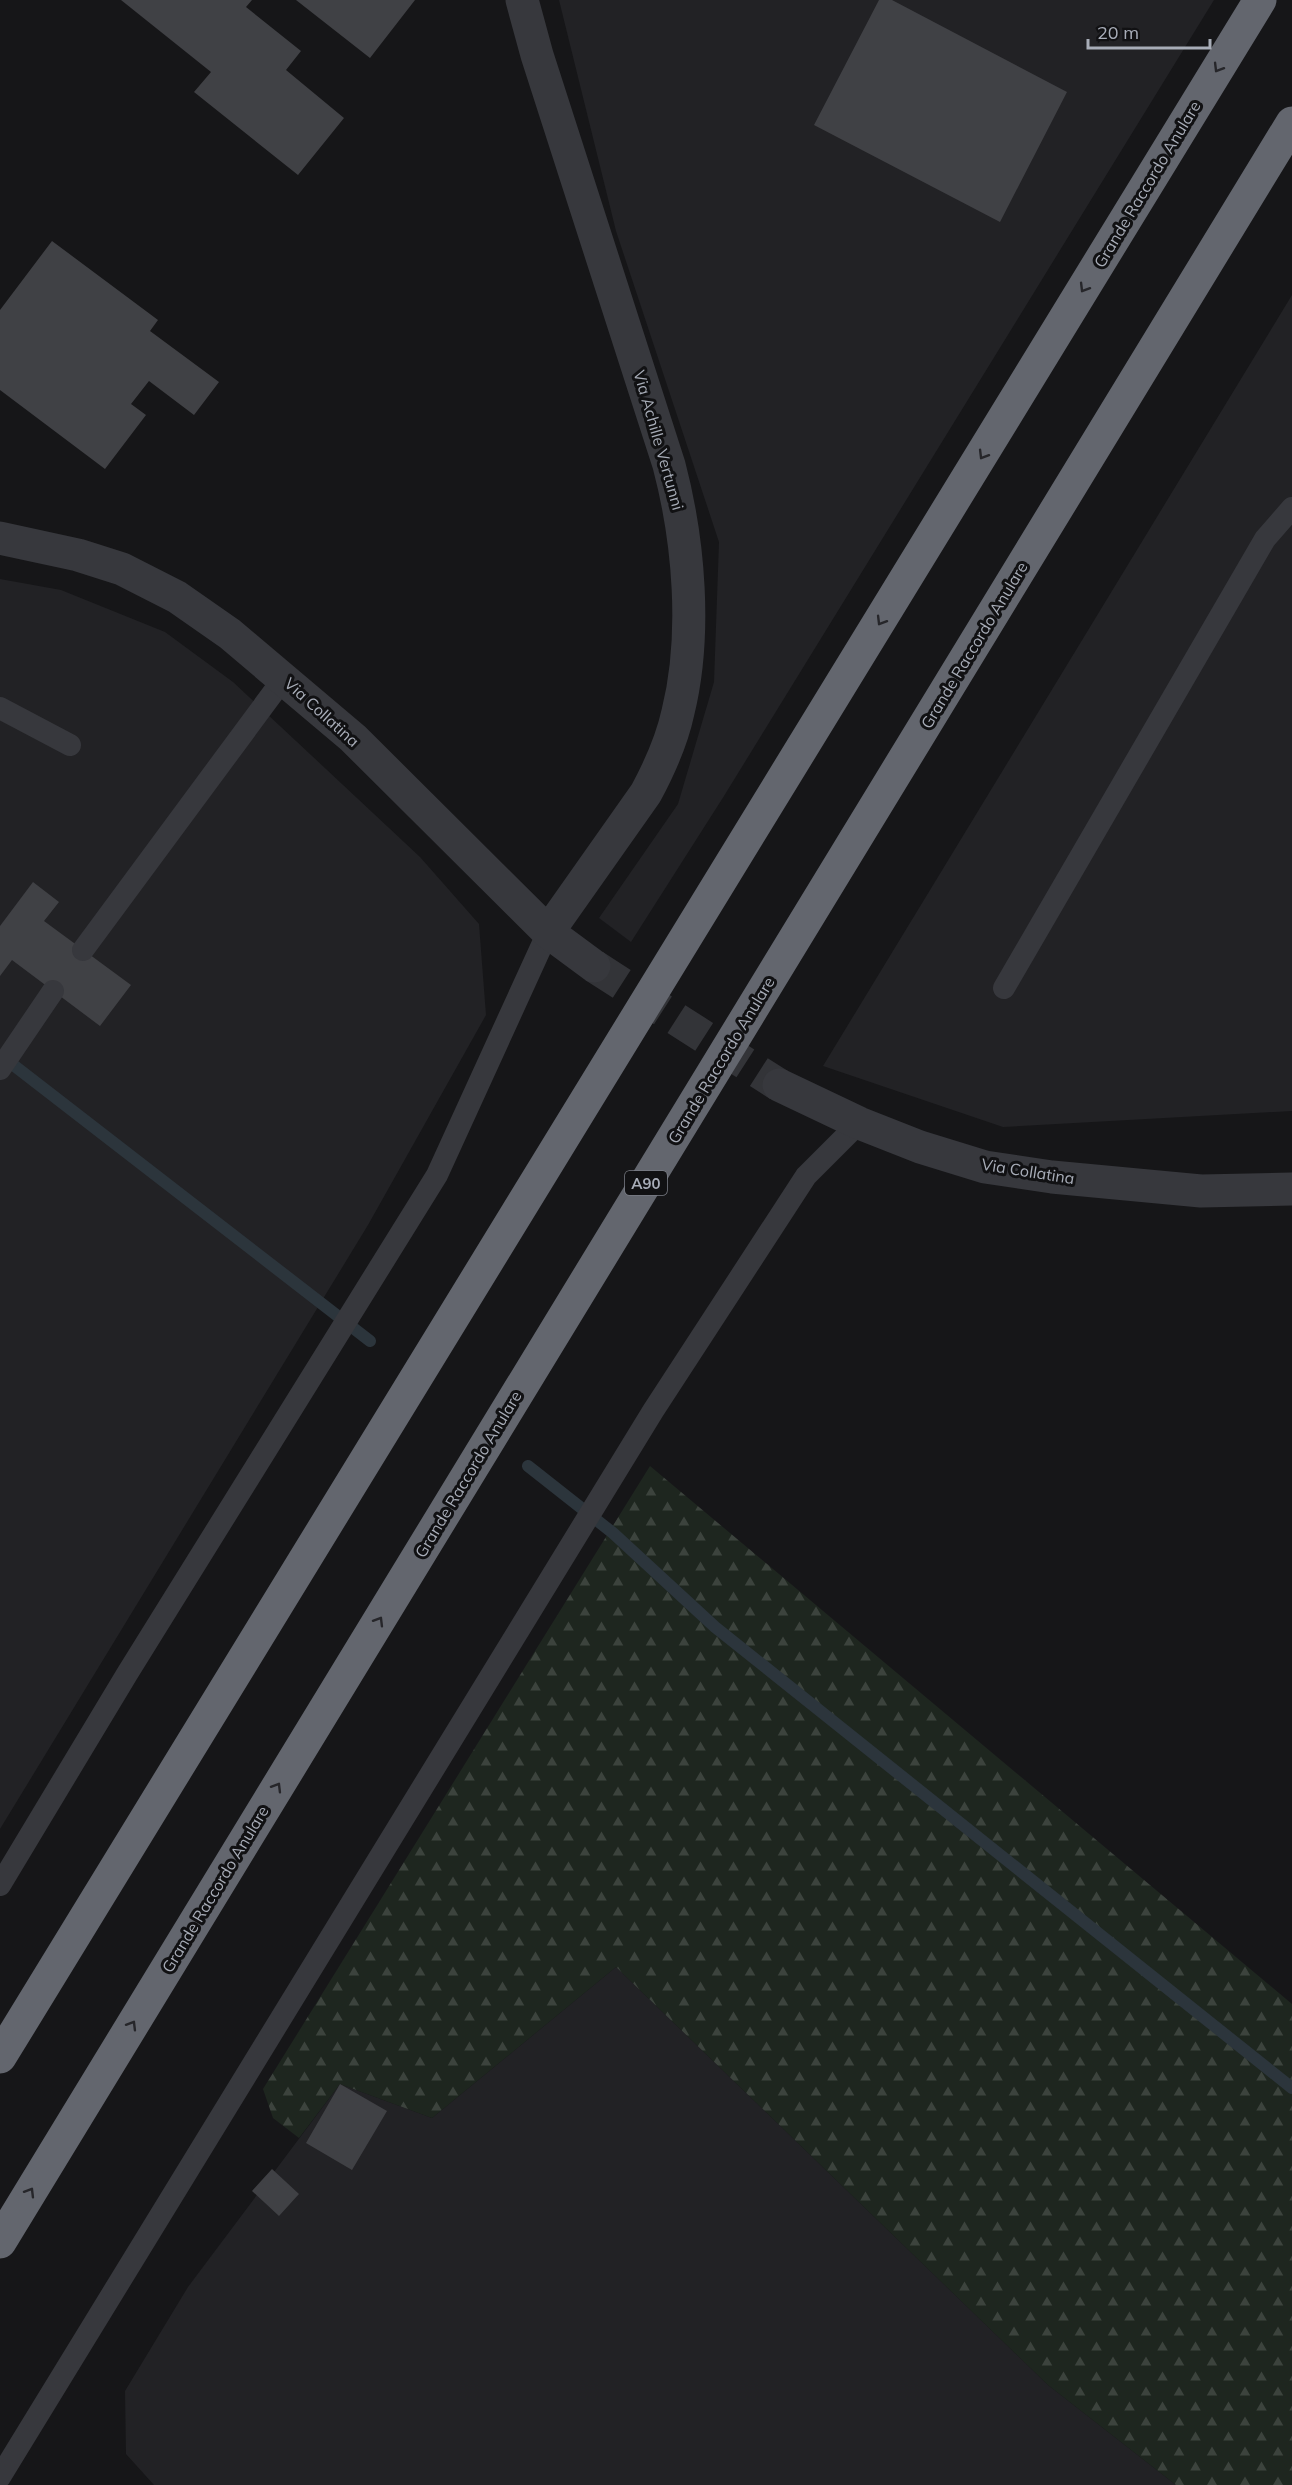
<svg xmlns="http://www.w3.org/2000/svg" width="1292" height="2485" viewBox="0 0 1292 2485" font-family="Mulish,sans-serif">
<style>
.built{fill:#222225}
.forest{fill:url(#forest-firs)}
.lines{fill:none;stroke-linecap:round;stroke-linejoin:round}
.stream{stroke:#2c353c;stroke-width:12}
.building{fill:#404145}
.tertiary-tunnel{stroke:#333438;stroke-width:33;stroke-dasharray:33 16;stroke-linecap:butt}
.service{stroke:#37383d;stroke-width:22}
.tertiary{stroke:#37383d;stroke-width:33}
.motorway{stroke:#63666e;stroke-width:33}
.oneway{stroke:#26262a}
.labels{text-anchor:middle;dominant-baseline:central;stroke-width:6;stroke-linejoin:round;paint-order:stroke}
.shield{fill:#111113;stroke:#7b7e86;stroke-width:1.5}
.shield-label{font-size:15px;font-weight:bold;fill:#a8adb8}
.street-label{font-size:16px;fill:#a8adb8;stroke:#111113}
</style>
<defs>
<pattern id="forest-firs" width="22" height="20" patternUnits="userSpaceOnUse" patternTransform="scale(1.5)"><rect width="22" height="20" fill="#1e261f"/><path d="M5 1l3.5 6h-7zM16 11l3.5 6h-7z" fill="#3c433d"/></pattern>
</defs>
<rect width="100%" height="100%" fill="#161618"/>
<path class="built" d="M559,0h655l-490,796 -93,146 -32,-24 79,-114 36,-122 5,-140 -103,-311z
M1292,295v816l-289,16 -180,-61z
M0,579l61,11 104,42 68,50 187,175 59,67 7,91 -118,210 -368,604z
M616,1967l432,418 128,100h-1022l-28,-31 -1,-63 63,-104 152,-203 92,34z"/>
<path class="forest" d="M650,1466l642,538v481h-116l-128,-100 -432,-418 -184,151 -92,-34 -41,54 -26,-20 -10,-29z"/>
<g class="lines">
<path class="stream" d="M3,1057l367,284
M528,1466l85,67 102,94 577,461"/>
</g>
<path class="building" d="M121,0h131l-6,7 55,44 -15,19 58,48 -46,57 -104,-83 17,-20z
M296,0h119l-45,58z
M879,0h13l175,92 -67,130 -186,-97z
M52,241l106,79 -8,11 69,51 -25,33 -45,-34 -18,23 15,11 -41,54 -105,-79v-80z
M33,882l26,20 -15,19 87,64 -31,41 -88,-66 -12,16v-50z
M340,2084l47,27 -35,59 -46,-27z
M272,2169l27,25 -20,22 -27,-25z"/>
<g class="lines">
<path class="tertiary-tunnel" d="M594,966l185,119"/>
<path class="service" d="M0,708l70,37
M83,950l201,-272
M1004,988l261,-449 27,-31
M0,1069l53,-78
M0,1885l127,-211 310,-499 111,-243
M0,2477l653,-1066 153,-235 53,-53"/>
<path class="tertiary" d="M522,0l15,55 132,410c20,76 28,170 9,247 -6,28 -18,55 -32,81l-98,139
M0,538l78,17 44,14 55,28 53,37 123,104 195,194 46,34
M779,1085l80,38 61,24 65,20 67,10 149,14 91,-2"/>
<path class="motorway" d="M0,2057l1260,-2057
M0,2242l1292,-2119"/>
</g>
<defs><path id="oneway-chevron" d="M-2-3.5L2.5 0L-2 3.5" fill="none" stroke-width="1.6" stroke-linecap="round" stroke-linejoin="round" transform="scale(1.5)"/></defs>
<g class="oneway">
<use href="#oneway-chevron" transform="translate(1218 68) rotate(121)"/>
<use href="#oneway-chevron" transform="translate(1084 288) rotate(121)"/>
<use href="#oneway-chevron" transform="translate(983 455) rotate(121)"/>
<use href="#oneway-chevron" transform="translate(881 621) rotate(121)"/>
<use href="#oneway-chevron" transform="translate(379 1621) rotate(-59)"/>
<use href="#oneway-chevron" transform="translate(277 1787) rotate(-59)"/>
<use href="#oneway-chevron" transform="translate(132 2025) rotate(-59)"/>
<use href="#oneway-chevron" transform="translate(30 2192) rotate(-59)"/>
</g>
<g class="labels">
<rect class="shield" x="625" y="1171" width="42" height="24" rx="4.5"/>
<g class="shield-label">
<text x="646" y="1183">A90</text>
</g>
<g class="street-label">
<text transform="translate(1147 184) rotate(-59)">Grande Raccordo Anulare</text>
<text transform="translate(659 440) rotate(74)">Via Achille Vertunni</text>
<text transform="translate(974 645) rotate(-59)">Grande Raccordo Anulare</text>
<text transform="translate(322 712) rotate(42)">Via Collatina</text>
<text transform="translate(721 1060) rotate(-59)">Grande Raccordo Anulare</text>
<text transform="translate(1028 1171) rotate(9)">Via Collatina</text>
<text transform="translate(468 1474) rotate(-59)">Grande Raccordo Anulare</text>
<text transform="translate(215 1889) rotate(-59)">Grande Raccordo Anulare</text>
</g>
</g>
<path d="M1088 39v9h122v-9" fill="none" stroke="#a8adb8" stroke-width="3"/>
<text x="1097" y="39" font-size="18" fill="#a8adb8" stroke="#111113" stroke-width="4.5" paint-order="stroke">20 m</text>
</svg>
